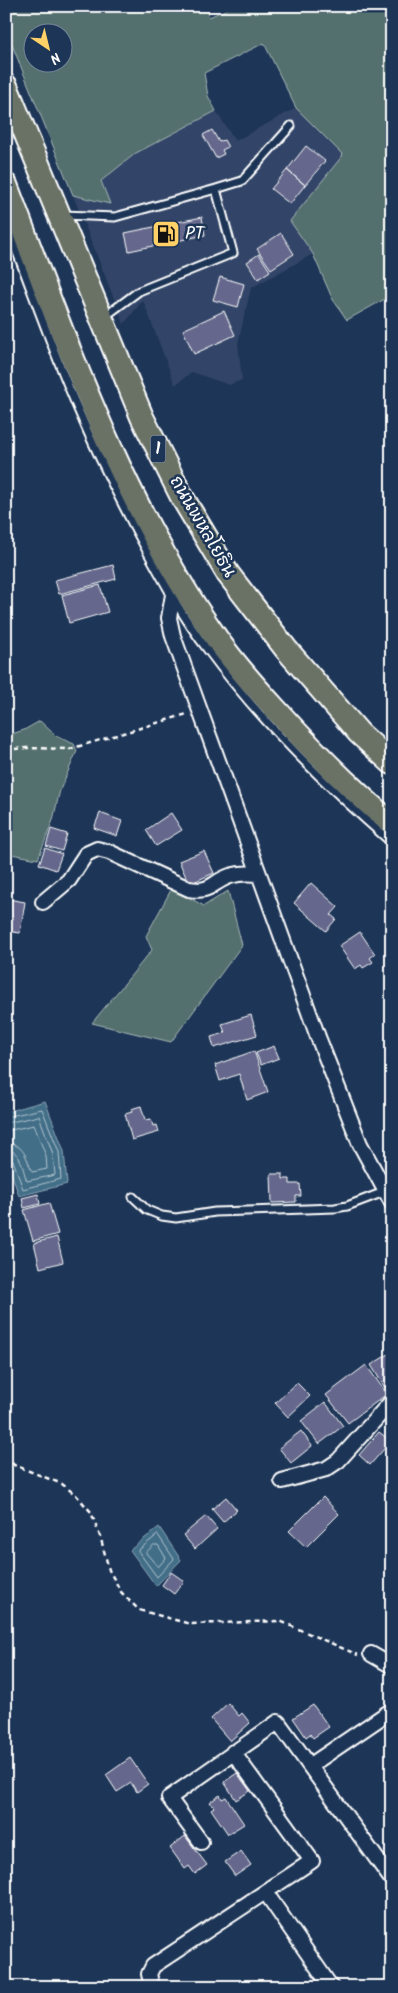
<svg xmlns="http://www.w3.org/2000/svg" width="398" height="1993" viewBox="0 0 398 1993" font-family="Kalam,'Playpen Sans Thai',sans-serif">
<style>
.built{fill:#334467}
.green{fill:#53706e;stroke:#a9b8b6;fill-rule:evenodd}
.water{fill:#426e88;stroke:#8ea8b8}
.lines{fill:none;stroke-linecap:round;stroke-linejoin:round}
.shore{stroke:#b3c5cf;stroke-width:1}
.building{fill:#65678c;stroke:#fff}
.service-casing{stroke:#fff;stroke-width:11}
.minor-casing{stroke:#fff;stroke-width:18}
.trunk-casing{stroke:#fff;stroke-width:26}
.path{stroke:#fff;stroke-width:2.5;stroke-dasharray:5 4;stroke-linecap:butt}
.service{stroke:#1d3557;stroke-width:7}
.minor{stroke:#1d3557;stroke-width:14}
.trunk{stroke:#6a7266;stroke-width:22}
.labels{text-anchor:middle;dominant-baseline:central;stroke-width:5;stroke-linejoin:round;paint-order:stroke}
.shield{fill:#1d3557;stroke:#bbc2cd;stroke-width:1}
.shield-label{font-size:16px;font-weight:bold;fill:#fff}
.poi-label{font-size:18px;fill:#fff;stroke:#1d3557;text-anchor:start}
.street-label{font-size:18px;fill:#fff;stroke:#1d3557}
</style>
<rect width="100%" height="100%" fill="#1d3557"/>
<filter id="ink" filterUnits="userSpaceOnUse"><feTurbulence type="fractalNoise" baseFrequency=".02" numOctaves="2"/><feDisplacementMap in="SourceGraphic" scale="10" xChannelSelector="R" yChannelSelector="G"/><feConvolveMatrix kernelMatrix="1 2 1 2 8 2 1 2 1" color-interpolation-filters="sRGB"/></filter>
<g filter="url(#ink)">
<path class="built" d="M296,108l47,47 -53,66 23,33 -62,34 -13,55 4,37 -13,5 -37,-13 -17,13 -32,-85 -19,24 -51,-129 36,9 -8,-23 35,-28 80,-42 19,30z"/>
<path class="green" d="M6,6h201l2,11 25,-11h158v289l-45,25 -15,-22 -19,-44 -23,-33 53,-66 -47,-47 -32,-65 -60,30 4,23 8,15 -80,42 -35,28 9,23 -37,-9 -67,-165zM32,32h30v30h-30z
M40,721l16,15 18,8 3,7 -17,39 -7,30 -15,39 -32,-6v-117l18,-6z
M172,888l32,18 24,-15 14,54 -71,97 -79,-19 60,-73 -6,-14z"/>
<path class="water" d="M45,1101l19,50 3,33 -48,12 -13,-39v-45z
M159,1527l22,33 -25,26 -26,-36z"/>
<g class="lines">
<path class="shore" d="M6,1117l36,-8 17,43 2,27 -38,10 -10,-29 -7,-4
M6,1123l33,-7 14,38 2,21 -28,6c-5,-11 -4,-30 -21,-31
M6,1131l28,-6 12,31 1,13 -15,3c-6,-14 -7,-28 -26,-29
M158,1535l16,24 -17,18 -19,-26z
M154,1545h4l8,13 -8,9 -12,-14z"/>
</g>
<path class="building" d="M212,130l7,12 5,-2 4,7 -6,3 2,4 -8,4 -13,-23z
M306,146l19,15 -20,24 -18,-15z
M287,170l18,15 -15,19 -19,-15z
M202,217l3,18 -76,16 -4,-18z
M281,233l13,21 -23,15 -14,-20z
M259,254l11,17 -12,8 -11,-17z
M220,277l24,7 -6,23 -25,-7z
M224,311l11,24 -41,19 -11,-24z
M113,565l3,14 -57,15 -4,-14z
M100,585l8,27 -39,11 -7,-28z
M100,813l22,8 -5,15 -23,-8z
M171,813l11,17 -26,16 -10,-16z
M51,829l16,5 -5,17 -16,-5z
M45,848l17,6 -6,16 -17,-6z
M204,851l10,22 -25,11 -10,-23z
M311,883l27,24 -7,8 5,4 -10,12 -32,-28z
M8,899l17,3 -5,31 -14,-2z
M360,932l15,22 -5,4 3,4 -10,6 -2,-3 -6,4 -16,-23z
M251,1015l6,20 -43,13 -3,-11 14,-4 -3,-9z
M274,1046l5,12 -18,7 -5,-12z
M254,1051l14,41 -21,8 -8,-26 -19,7 -5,-16z
M141,1106l4,14 6,-1 2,7 4,-1 2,7 -27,8 -7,-26 7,-2 -1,-3z
M271,1174h12v5h7v5h10l1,12h-5v6l-24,1z
M38,1194l2,10 -16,4 -2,-10z
M49,1203l9,31 -25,7 -9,-31z
M57,1237l6,25 -23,6 -6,-25z
M392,1352v32l-7,4 -14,-23z
M366,1365l21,29 -39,29 -22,-28z
M297,1383l13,13 -22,21 -13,-14z
M325,1402l18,24 -24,18 -18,-23z
M301,1431l11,15 -21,17 -12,-15z
M379,1432l12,9 -21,24 -11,-10z
M226,1497l11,13 -14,12 -11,-13z
M323,1497l16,17 -33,33 -17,-16z
M206,1516l11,13 -22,20 -12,-14z
M171,1572l13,9 -10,13 -12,-9z
M228,1703l11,13 3,-3 8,10 -20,18 -19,-22z
M313,1705l16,22 -16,11 -3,-4 -4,3 -13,-19z
M130,1758l18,26 -11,8 -6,-9 -14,9 -11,-17z
M237,1773l13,18 -14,9 -12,-18z
M220,1795l2,4 4,-2 18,27 -16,10 -17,-25 3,-2 -4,-5z
M185,1836l22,29 -12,9 -6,-8 -4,3 -15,-21z
M241,1851l10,14 -16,11 -10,-14z"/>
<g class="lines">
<defs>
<path id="service" d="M216,189l26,-8 49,-55
M63,215l52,2 101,-28 17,64 -94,38 -35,26
M6,224c24,61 45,123 71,183 21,50 45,98 71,146 18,33 36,66 59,96 53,72 118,136 185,194
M133,1197l14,13 15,6 14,2 39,-6 120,-4 12,-2 37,-14"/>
<path id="minor" d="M176,577l-7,41 4,18 145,401 42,107 32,59
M43,902l26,-22 17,-26 11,-5 12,3 80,37c22,4 23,-7 41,-13 9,-3 19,-3 28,-2
M282,1481l44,-12 12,-8 54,-60
M371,1654l21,12
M311,1765l81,-55
M201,1842l-32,-44 109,-76 114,158
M266,1893l65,94
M152,1987l-3,-13 4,-8 159,-105 -79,-109"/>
<path id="trunk" d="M6,86l136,331 40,80 46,77 58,75 73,84 33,30
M6,185c60,156 115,317 211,454 18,26 40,50 61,73 36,40 73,77 114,112"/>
</defs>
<use href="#service" class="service-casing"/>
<use href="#minor" class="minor-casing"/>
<use href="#trunk" class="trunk-casing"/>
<path class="path" d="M6,750l20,-2 44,1 117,-35
M6,1456l8,9 48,19 14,11 15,17 10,27 8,31 12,22 18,18 51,14 90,-3 78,34"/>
<use href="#service" class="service"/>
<use href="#minor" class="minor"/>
<use href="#trunk" class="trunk"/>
</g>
</g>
<defs>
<symbol id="fuel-square" viewBox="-11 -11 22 22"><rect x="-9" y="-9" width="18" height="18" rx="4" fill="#ffd166" stroke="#1d3557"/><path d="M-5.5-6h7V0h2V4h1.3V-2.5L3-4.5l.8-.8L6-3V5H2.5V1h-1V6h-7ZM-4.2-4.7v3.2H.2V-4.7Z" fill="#111"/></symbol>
</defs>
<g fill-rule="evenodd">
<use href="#fuel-square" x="150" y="218" width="32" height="32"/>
</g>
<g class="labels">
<rect class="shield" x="150.5" y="435.5" width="15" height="27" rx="4"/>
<g class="shield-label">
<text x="158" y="449">1</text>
</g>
<g class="poi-label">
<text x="185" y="234">PT</text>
</g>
<g class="street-label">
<text transform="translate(202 527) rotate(60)">ถนนพหลโยธิน</text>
</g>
</g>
<rect width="398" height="1993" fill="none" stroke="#1d3557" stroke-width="25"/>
<rect x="12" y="12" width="373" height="1968" fill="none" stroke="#fff" stroke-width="2" filter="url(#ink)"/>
<g transform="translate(48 48) rotate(145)"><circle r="24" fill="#1d3557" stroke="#77869a"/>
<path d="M0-4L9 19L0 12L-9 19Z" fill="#ffd166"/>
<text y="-8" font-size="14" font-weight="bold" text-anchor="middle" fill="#ffffff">N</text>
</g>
</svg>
